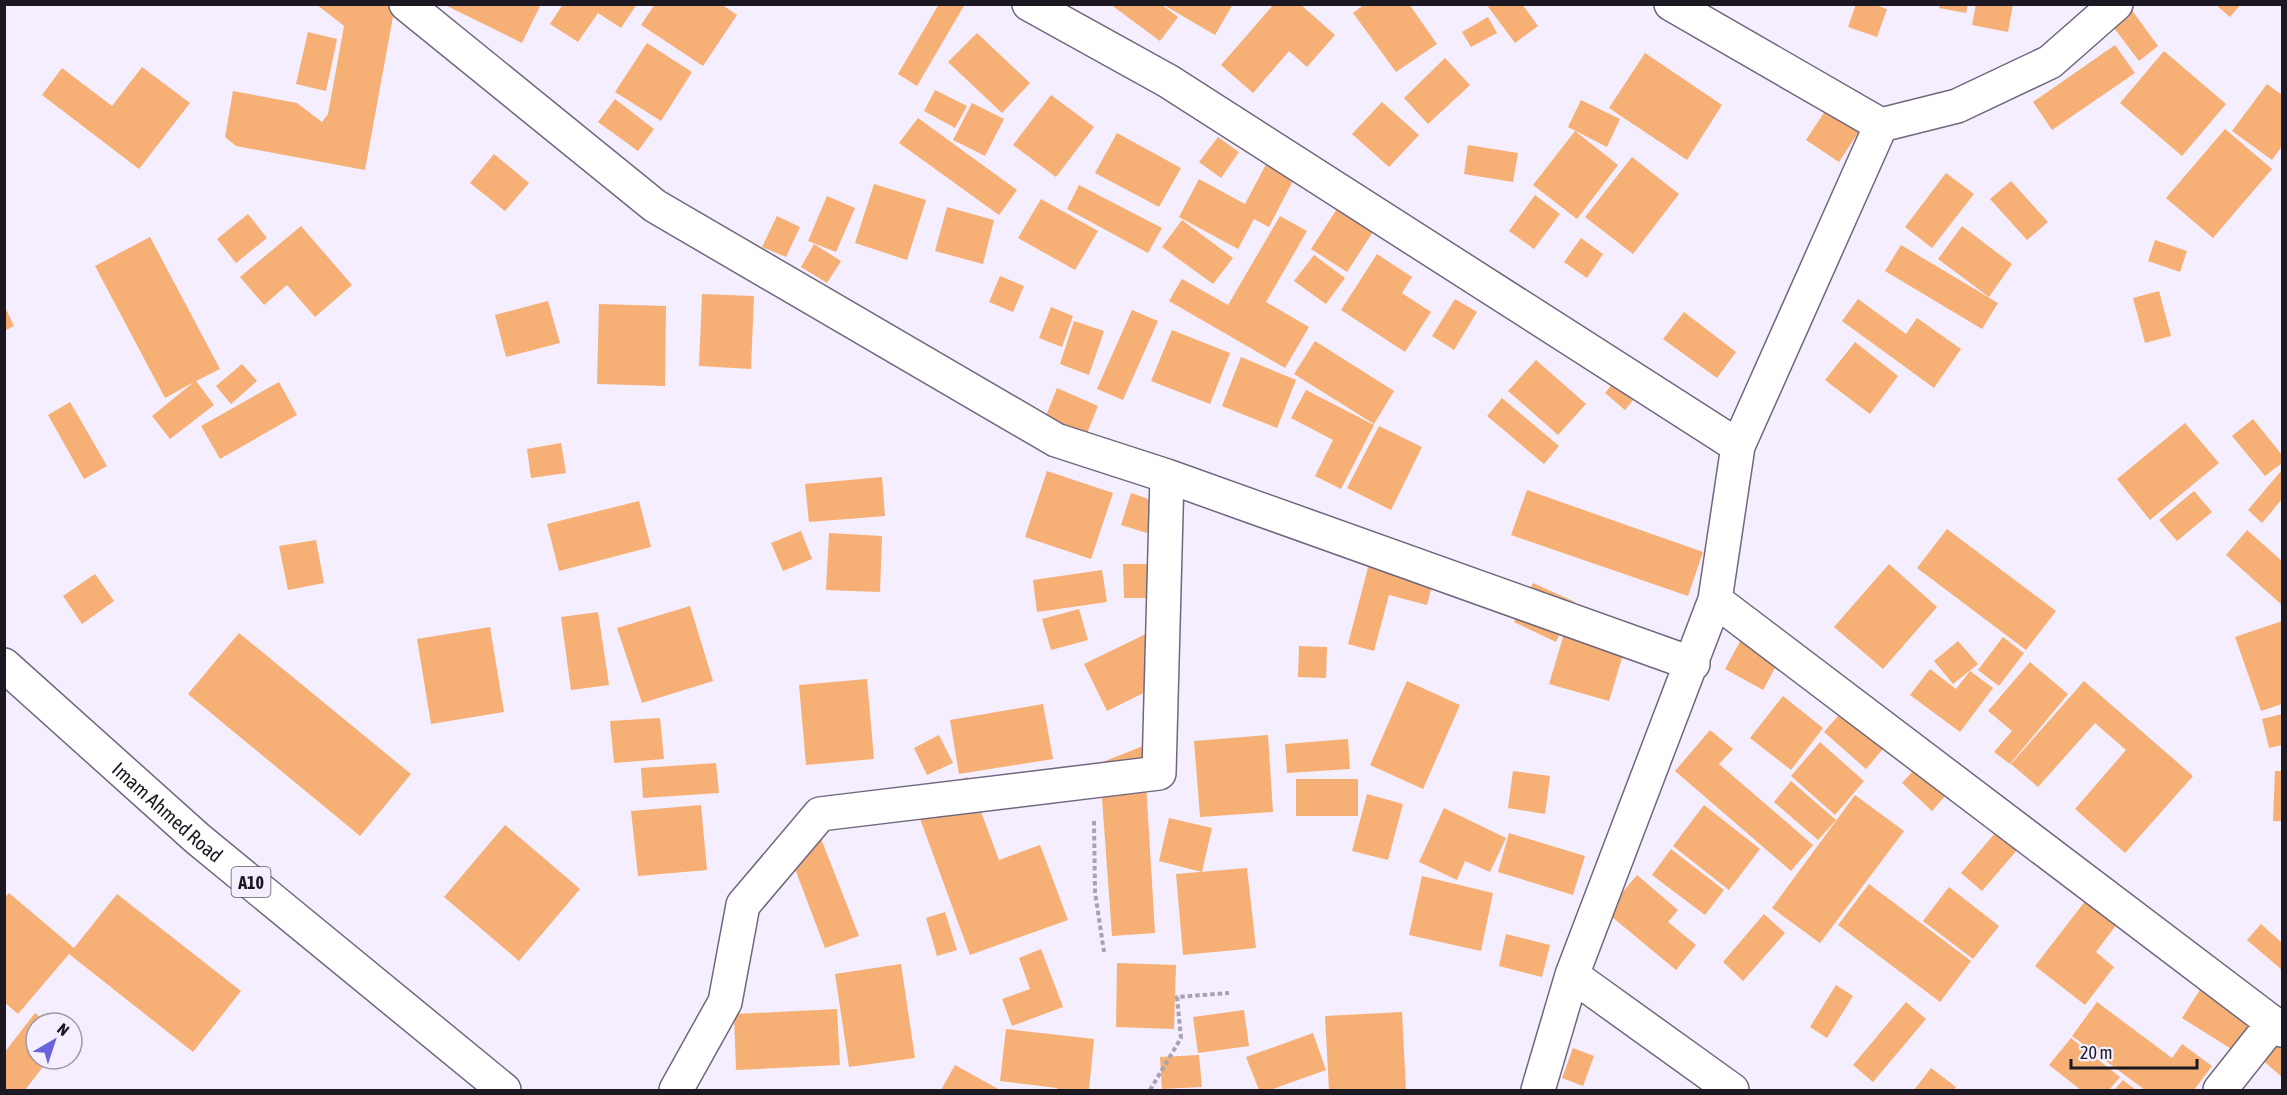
<svg xmlns="http://www.w3.org/2000/svg" width="2287" height="1095" viewBox="0 0 2287 1095" font-family="'Asap Condensed',sans-serif">
<style>
.building{fill:#f6b075}
.lines{fill:none;stroke-linecap:round;stroke-linejoin:round}
.minor-casing{stroke:#70677e;stroke-width:36}
.trunk-casing{stroke:#70677e;stroke-width:36}
.path{stroke:#a8a3b0;stroke-width:4;stroke-dasharray:4.5 3;stroke-linecap:butt}
.minor{stroke:#fff;stroke-width:33}
.trunk{stroke:#fff;stroke-width:33}
.labels{text-anchor:middle;dominant-baseline:central;stroke-width:4.5;stroke-linejoin:round;paint-order:stroke}
.shield{fill:#f4eefe;stroke:#5c5863;stroke-width:1.5}
.shield-label{font-size:18px;font-weight:bold;fill:#1b1821}
.street-label{font-size:20px;fill:#1b1821;stroke:#f4eefe}
</style>
<rect width="100%" height="100%" fill="#f4eefe"/>
<path class="building" d="M316,4h70l8,7 -29,159 -129,-24 -11,-9 8,-46 64,12 25,19 6,-8 16,-88z
M443,4h98l-19,39z
M563,4h74l-16,24 -23,-15 -20,29 -28,-18z
M655,4h66l16,11 -34,51 -62,-41z
M939,4h26l-48,82 -19,-12z
M1110,4h51l17,13 -18,24z
M1162,4h71l-18,31z
M1274,4h26l35,31 -28,32 -18,-16 -36,42 -32,-28z
M1365,4h44l28,40 -41,28 -43,-59z
M1486,4h36l16,22 -23,17z
M1856,4h17l14,5 -10,28 -29,-10z
M1940,4h28l-2,9 -27,-5z
M1976,4h37l-5,28 -36,-7z
M2215,4h26l-11,13z
M2131,9l27,37 -19,15 -28,-37z
M1488,17l9,16 -26,14 -9,-15z
M308,32l29,7 -11,52 -30,-7z
M977,33l53,50 -28,30 -54,-51z
M647,43l45,29 -31,49 -46,-29z
M2115,45l20,28 -83,57 -19,-28z
M2164,51l62,53 -44,52 -62,-53z
M1645,53l77,52 -35,55 -78,-52z
M1445,58l25,27 -42,39 -24,-26z
M142,67l48,36 -51,66 -97,-74 20,-27 50,38z
M2267,84l15,11v51l-10,14 -40,-29z
M935,90l32,16 -12,22 -31,-17z
M1051,95l43,32 -38,50 -43,-32z
M615,99l39,30 -16,22 -40,-29z
M1581,100l39,19 -13,28 -39,-20z
M1382,102l37,33 -30,32 -37,-33z
M972,103l32,16 -19,37 -32,-16z
M1829,105l33,22 -23,35 -33,-22z
M918,118l99,72 -18,25 -100,-72z
M2225,129l47,40 -59,69 -47,-40z
M1575,131l43,34 -41,54 -44,-34z
M1117,133l64,35 -22,39 -64,-34z
M1218,137l21,15 -18,26 -22,-16z
M1468,145l50,8 -5,29 -49,-8z
M494,154l35,29 -24,28 -35,-28z
M1271,155l27,16 -29,56 -15,-8 -16,30 -59,-32 20,-38 46,25z
M1632,157l47,37 -46,60 -48,-37z
M1946,173l28,21 -42,54 -27,-21z
M2011,181l37,41 -21,18 -37,-41z
M874,184l52,16 -19,60 -52,-17z
M1079,185l83,43 -14,25 -81,-44z
M1535,195l25,19 -26,35 -25,-18z
M827,196l28,12 -19,44 -28,-11z
M1041,199l57,32 -23,39 -57,-32z
M1342,201l36,23 -31,48 -36,-23z
M947,207l47,13 -11,44 -48,-13z
M248,214l19,24 -31,25 -19,-24z
M777,216l23,11 -14,30 -24,-10z
M1280,216l27,15 -41,71 43,25 -24,41 -116,-67 13,-22 46,26z
M1182,220l51,38 -20,26 -51,-37z
M301,226l51,59 -37,32 -28,-32 -23,20 -24,-28z
M1962,226l50,38 -23,33 -51,-38z
M150,237l70,132 -24,12 18,24 -44,34 -18,-23 42,-34 -29,16 -70,-132z
M1581,238l22,16 -16,24 -23,-16z
M2155,240l32,11 -7,21 -32,-11z
M814,244l27,17 -14,22 -26,-16z
M1901,245l97,58 -16,26 -97,-58z
M1377,254l35,23 -10,16 29,19 -26,40 -64,-42z
M1314,255l31,23 -19,26 -32,-23z
M1000,276l24,10 -11,26 -24,-10z
M2159,291l12,45 -26,7 -12,-45z
M702,294l52,2 -3,73 -52,-3z
M1455,299l22,13 -23,38 -22,-14z
M1858,299l48,35 11,-16 44,31 -27,39 -92,-67z
M548,301l12,42 -54,14 -11,-42z
M599,304l67,2 -1,80 -68,-2z
M4,305l10,21 -10,5z
M1051,307l22,9 -11,31 -23,-9z
M1132,310l26,11 -35,79 -26,-11z
M1684,312l52,40 -19,26 -54,-39z
M1074,321l30,10 -15,44 -29,-11z
M1172,330l58,23 -20,51 -59,-23z
M1315,341l79,50 -20,33 -80,-50z
M1855,342l43,34 -28,38 -45,-34z
M1241,357l55,23 -19,48 -55,-22z
M1536,360l50,44 -28,31 -50,-44z
M242,364l15,17 -26,23 -15,-18z
M1625,369l20,17 -20,24 -20,-17z
M279,382l18,33 -77,44 -19,-33z
M1057,388l41,18 -15,37 -41,-17z
M1306,390l68,35 -33,64 -26,-13 18,-36 -42,-22z
M1502,398l57,48 -15,18 -57,-48z
M70,402l37,64 -23,13 -36,-64z
M2253,419l29,36v8l-17,13 -33,-40z
M2185,423l34,40 -69,57 -33,-41z
M1379,426l43,21 -31,63 -44,-22z
M561,443l5,30 -35,5 -4,-29z
M1047,471l66,22 -22,66 -66,-22z
M2281,471l1,28 -20,24 -14,-13z
M882,477l3,39 -76,6 -4,-38z
M1527,490l176,62 -15,44 -177,-61z
M2194,491l18,21 -35,29 -18,-21z
M1131,493l26,9 -10,31 -26,-8z
M639,501l12,46 -92,24 -12,-47z
M1947,529l109,82 -30,39 -109,-82z
M2247,530l35,31v44l-56,-50z
M801,531l11,28 -29,12 -12,-28z
M829,533l53,3 -2,56 -54,-2z
M316,540l8,43 -36,7 -9,-44z
M1370,560l64,18 -7,27 -38,-10 -15,56 -26,-7z
M1123,564h30v34h-29z
M1889,564l48,43 -54,62 -49,-42z
M1102,570l5,32 -70,10 -4,-32z
M95,574l19,27 -32,23 -19,-28z
M1533,583l42,19 -19,40 -42,-20z
M690,606l23,75 -71,22 -25,-75z
M1079,609l9,31 -37,10 -9,-31z
M598,612l11,73 -38,5 -10,-73z
M1570,614l60,17 -21,70 -60,-17z
M2282,621v83l-21,7 -26,-74z
M490,627l14,85 -73,12 -14,-85z
M1152,631l22,47 -67,33 -23,-47z
M239,633l172,141 -51,62 -172,-142z
M1743,636l38,21 -18,33 -38,-21z
M2003,637l21,16 -25,33 -21,-16z
M1958,641l20,23 -25,20 -19,-23z
M1299,646l28,1 -1,31 -28,-1z
M2030,662l38,32 -58,70 -16,-12 18,-21 -24,-20z
M1930,669l26,20 14,-18 23,17 -33,44 -50,-37z
M867,679l7,80 -68,6 -7,-80z
M1407,681l53,24 -37,84 -53,-24z
M2084,681l109,95 -68,77 -50,-44 51,-59 -31,-27 -57,64 -27,-23z
M1783,696l40,32 -32,42 -41,-32z
M1851,701l42,36 -27,32 -42,-37z
M1043,704l10,55 -94,15 -9,-54z
M2282,714v31l-13,3 -7,-29z
M660,718l4,41 -50,4 -4,-42z
M1710,730l23,19 -14,15 94,81 -22,26 -116,-100z
M939,735l14,28 -26,12 -13,-27z
M1268,735l5,77 -73,5 -6,-76z
M1348,739l2,30 -63,4 -2,-29z
M1156,741l6,17 -56,21 -6,-16z
M1820,742l44,39 -29,34 -44,-39z
M1929,753l30,27 -27,31 -30,-28z
M716,763l3,30 -76,5 -2,-30z
M1513,771l37,5 -5,38 -37,-6z
M2275,771h7v50h-9z
M968,777l31,83 41,-15 28,75 -98,35 -58,-158z
M1296,779h62v37h-62z
M1791,781l45,39 -18,20 -44,-38z
M1146,783l9,150 -43,3 -11,-151z
M1367,794l36,10 -15,56 -36,-9z
M1855,795l49,36 -84,112 -48,-35z
M701,805l6,65 -69,6 -7,-65z
M1704,805l56,44 -31,41 -56,-44z
M1444,808l62,30 -16,34 -25,-11 -8,19 -38,-18z
M1169,818l43,10 -10,44 -43,-11z
M505,825l75,64 -61,72 -75,-64z
M1996,832l21,18 -35,41 -21,-18z
M1509,833l76,23 -12,39 -75,-23z
M820,836l39,100 -34,12 -38,-100z
M1671,849l53,41 -19,25 -53,-40z
M1247,868l9,80 -73,7 -7,-81z
M1637,875l41,35 -10,12 28,23 -20,25 -70,-58z
M1422,876l71,17 -12,58 -72,-16z
M2100,882l31,23 -35,47 18,15 -29,38 -50,-39z
M1869,884l102,77 -31,41 -102,-77z
M1949,887l50,39 -26,33 -50,-38z
M9,893l65,55 43,-54 124,97 -48,61 -124,-98 -51,60 -14,-12v-104z
M945,912l12,38 -20,6 -11,-38z
M1764,914l21,19 -42,48 -20,-19z
M2261,924l21,19v27l-35,-30z
M1506,934l44,11 -8,32 -43,-11z
M1041,949l22,58 -51,19 -10,-27 28,-10 -11,-31z
M1117,963l59,2 -2,64 -58,-2z
M901,964l14,94 -66,9 -14,-93z
M2205,982l51,31 -23,37 -51,-32z
M1836,985l17,11 -26,42 -17,-11z
M1906,1002l20,17 -53,63 -20,-17z
M2097,1002l75,56 10,-14 30,22 -18,24h-49l-73,-54z
M837,1009l3,56 -104,5 -2,-56z
M1244,1010l5,36 -51,7 -5,-36z
M1402,1012l4,78h-77l-4,-74z
M35,1013l13,10h-12v36h13l-24,31h-21v-37z
M1006,1029l88,10 -5,51h-32v-2l-57,-7z
M1313,1033l13,37 -56,20h-11l-13,-33z
M2282,1033v44l-21,-18z
M2071,1038l49,39 -11,13h-28l-32,-25z
M1573,1048l21,8 -11,30 -21,-8z
M1199,1055l3,32 -40,2 -2,-32z
M955,1065l45,25h-59z
M1931,1068l25,19 -2,3h-40z
M2123,1080l13,10h-22z"/>
<g class="lines">
<defs>
<path id="minor" d="M406,4l249,202 401,234 111,36 526,188
M1029,4l139,77 570,365
M1671,4l210,121
M1715,600l567,430
M1572,975l160,115
M676,1090l49,-88 18,-97 77,-91 339,-41 8,-297
M1538,1090l34,-115 143,-375 23,-154 143,-321 76,-19 93,-44 66,-58
M2220,1090l53,-67"/>
<g id="trunk">
<path id="s1" d="M4,665l194,174 306,251"/>
</g>
</defs>
<use href="#minor" class="minor-casing"/>
<use href="#trunk" class="trunk-casing"/>
<path class="path" d="M1094,821l1,71 9,60
M1150,1090l31,-52 -4,-41 52,-4"/>
<use href="#minor" class="minor"/>
<use href="#trunk" class="trunk"/>
</g>
<g class="labels">
<rect class="shield" x="231.5" y="867" width="39" height="30" rx="4.5"/>
<g class="shield-label">
<text x="251" y="882">A10</text>
</g>
<g class="street-label">
<text stroke="none"><textPath href="#s1" startOffset="220">Imam Ahmed Road</textPath></text>
</g>
</g>
<rect width="2287" height="1095" fill="none" stroke="#1b1821" stroke-width="12"/>
<g transform="translate(54 1041) rotate(39)"><circle r="28" fill="#f4eefe" stroke="#9d98a6" stroke-width="1.5"/>
<path d="M0-4.5L10 22L0 15L-10 22Z" fill="#6963dc"/>
<text y="-9" font-size="16" font-weight="bold" text-anchor="middle" fill="#1b1821">N</text>
</g>
<path d="M2071 1059v9h126v-9" fill="none" stroke="#1b1821" stroke-width="3"/>
<text x="2080" y="1059" font-size="18" fill="#1b1821" stroke="#f4eefe" stroke-width="4.5" paint-order="stroke">20 m</text>
</svg>
